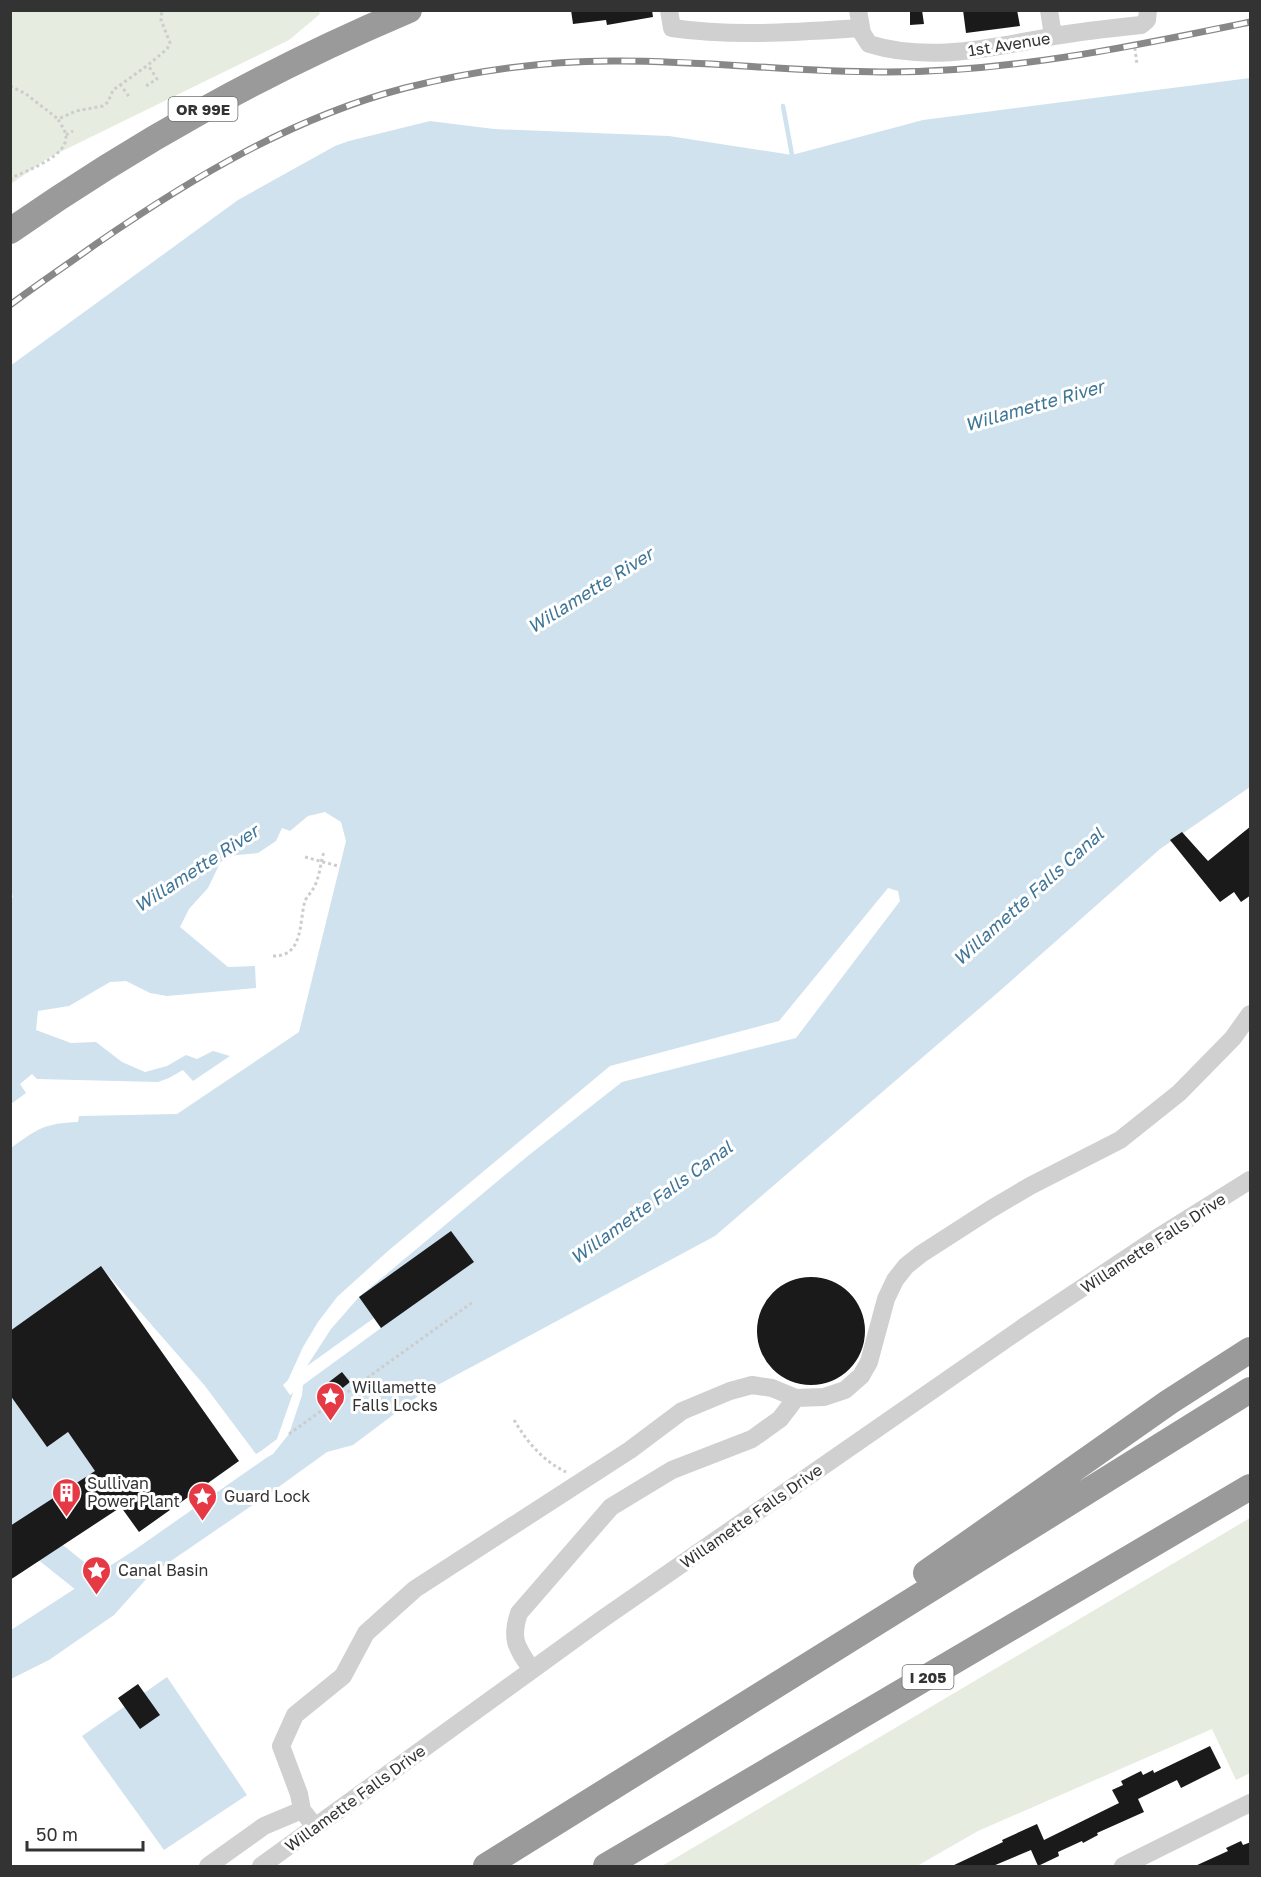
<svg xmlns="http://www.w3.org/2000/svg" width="1261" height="1877" viewBox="0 0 1261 1877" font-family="'Golos Text',sans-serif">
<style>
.green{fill:#e6ecdf}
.water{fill:#cfe2ee}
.pier{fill:#fff}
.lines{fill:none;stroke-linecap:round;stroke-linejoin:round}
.stream{stroke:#cfe2ee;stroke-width:4.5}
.river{stroke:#cfe2ee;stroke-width:27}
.building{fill:#1a1a1a}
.path{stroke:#cdcdcd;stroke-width:3;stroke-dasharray:3 3;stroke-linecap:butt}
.minor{stroke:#d0d0d0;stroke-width:18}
.highway{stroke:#9a9a9a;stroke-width:26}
.rail-casing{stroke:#888;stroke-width:7}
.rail{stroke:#fff;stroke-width:4.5;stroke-dasharray:14;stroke-linecap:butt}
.labels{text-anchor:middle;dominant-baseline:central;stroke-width:6;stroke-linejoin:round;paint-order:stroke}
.shield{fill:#fff;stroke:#707070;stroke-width:1.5}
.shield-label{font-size:15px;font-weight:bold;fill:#333}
.street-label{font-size:16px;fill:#333;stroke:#fff}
.poi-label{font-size:16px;fill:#333;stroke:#fff;text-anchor:start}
.water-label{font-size:18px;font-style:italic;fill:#3f7597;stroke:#fff}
</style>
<rect width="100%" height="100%" fill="#fff"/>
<path class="green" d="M11,10h307l2,4 -31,26 -241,118 -37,26z
M1250,1518v255l-14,7 -24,-51 -234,102 -61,35h-255z"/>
<path class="water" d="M1250,78v709l-90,62 -158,140 -287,247 -294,158 -68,51 -26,7 -54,39 -124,85 -35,39 -65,45 -38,19v-49l122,-79 133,-93 -5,-7 -5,3 -51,-68 -104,-119 -90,64v-183c26,-19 34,-25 67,-26l1,-6 98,-2 122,-82 47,-191 -5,-19 -16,-10 -17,4 -18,15 -8,-3 -6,13 -18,12 -31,3 -7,7 -12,25 -19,21 -9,18 48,40 27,-1 1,22 -89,8 -17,-3 -24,-12 -16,1 -41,24 -31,5 -2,19 35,13 25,-1 26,20 23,10 22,-6 19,-11 11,4 16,-8 17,5 -37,25 -10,-11 -14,8 -11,4 -121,-3 -5,-5 -12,10 6,9 -15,11 -1,-205 3,-2 -3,-12v-519l228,-166 97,-54 14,-5 81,-20 64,8 175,7 123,19 131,-35z
M10,1395l37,51 21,-14 28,40 -86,56z
M167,1677l80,118 -83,55 -82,-114z"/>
<path class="pier" d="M888,888l10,3 2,10 -104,137 -174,44 -93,73 -170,142 -28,32 -24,37 67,-48 7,10 -78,57 -1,10 -13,39 -16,20 -7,4 -5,-7 16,-12 16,-46 -3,2 -7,-10 5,-5 15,-33 15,-25 19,-25 51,-46 222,-185 169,-45z"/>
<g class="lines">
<path class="stream" d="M783,106l9,49"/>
<path class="river" d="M10,1520l90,72"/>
</g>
<path class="building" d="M571,10h81l1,7 -46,8 -1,-5 -33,4z
M910,10h12l2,14 -14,1z
M963,10h54l3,16 -54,7z
M1251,826v69l-10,7 -7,-10 -14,10 -50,-62 12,-8 26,29z
M451,1231l23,31 -93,66 -22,-31z
M101,1266l138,195 -100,71 -18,-25 -111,73v-54l85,-55 -27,-39 -21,15 -37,-52v-64z
M757 1331a54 54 0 1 1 108 0a54 54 0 1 1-108 0Z
M342,1372l8,10 -21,17 -8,-11z
M138,1684l22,31 -20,14 -22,-31z
M1210,1746l11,22 -40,20 -4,-8 -39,19 6,13 -47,21 1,2 -15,8 -1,-2 -24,11 1,4 -21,10 -7,-16 -38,16h-41l51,-24 -1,-2 35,-16 7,16 75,-37 -7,-13 11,-5 -2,-4 20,-10 2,4 10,-5 1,3z
M1241,1841l2,4 8,-3v24h-56l33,-15 -2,-3z"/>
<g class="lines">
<path class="path" d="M1134,42l3,22
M120,84l10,14
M10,86l16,8 32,25
M146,86l11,-7 -9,-14
M66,135l7,-4
M10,180l3,-3c14,-6 54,-21 53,-40 0,-6 -5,-12 -8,-18l18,-8 27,-5 5,-4 5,-12 35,-25 19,-16 3,-6 -9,-23 1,-10
M305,857l33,9
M273,956c31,1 26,-35 32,-55 2,-5 6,-8 8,-12 7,-11 7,-26 11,-37
M514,1420c13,22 29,41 52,52
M289,1434l184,-132"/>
<path class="minor" d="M669,10l3,18c62,9 126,4 189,0
M858,10l4,23 7,11c62,19 124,3 186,-8 28,-5 57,-8 86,-11l6,-5 1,-10
M1049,10l4,26
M532,1670c-15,-22 -22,-30 -13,-57l92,-106 61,-37 80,-31 28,-20 16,-21
M302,1810l-3,-16 -18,-48 14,-31 48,-39 23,-43 49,-44 215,-139 52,-39 48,-20 22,-6 20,3 24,10 28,-1 21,-7 16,-14 8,-14 17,-63 9,-19 11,-14 15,-12 70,-45 39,-23 90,-46 59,-47 54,-55 17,-24
M208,1866l56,-40 38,-16 7,9
M261,1866l340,-246 424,-294 129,-86 96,-60
M1123,1866l127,-63"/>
<path class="highway" d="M10,231c128,-89 255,-160 399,-221
M926,1573l243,-171 81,-52
M486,1866l764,-476
M606,1866l644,-379"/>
<defs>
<path id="rail" d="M10,305c28,-21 58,-41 86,-61 96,-66 195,-126 309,-156 67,-17 138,-27 207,-27 90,-1 179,11 269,11 125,1 248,-25 369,-50"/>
</defs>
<use href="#rail" class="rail-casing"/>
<use href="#rail" class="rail"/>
</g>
<defs>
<symbol id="sight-pin" viewBox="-11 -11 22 30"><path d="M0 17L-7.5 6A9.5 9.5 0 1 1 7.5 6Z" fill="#e63946" stroke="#fff"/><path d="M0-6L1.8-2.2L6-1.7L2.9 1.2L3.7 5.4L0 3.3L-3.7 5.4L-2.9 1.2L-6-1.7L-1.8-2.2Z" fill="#fff"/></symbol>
<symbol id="building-pin" viewBox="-11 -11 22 30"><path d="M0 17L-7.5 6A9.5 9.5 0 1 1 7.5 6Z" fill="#e63946" stroke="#fff"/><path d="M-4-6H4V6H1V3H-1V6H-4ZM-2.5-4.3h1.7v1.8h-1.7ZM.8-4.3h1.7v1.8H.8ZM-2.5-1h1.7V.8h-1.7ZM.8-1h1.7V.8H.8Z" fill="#fff"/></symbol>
</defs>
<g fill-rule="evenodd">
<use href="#sight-pin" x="314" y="1380" width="33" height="45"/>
<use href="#building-pin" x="50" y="1476" width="33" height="45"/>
<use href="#sight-pin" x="186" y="1480" width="33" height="45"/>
<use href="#sight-pin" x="80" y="1554" width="33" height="45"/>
</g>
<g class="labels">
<g class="shield">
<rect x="168.5" y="97" width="69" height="24" rx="4.5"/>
<rect x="902.5" y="1665" width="51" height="24" rx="4.5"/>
</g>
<g class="shield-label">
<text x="203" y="109">OR 99E</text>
<text x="928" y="1677">I 205</text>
</g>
<g class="street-label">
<text transform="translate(1009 44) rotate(-9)">1st Avenue</text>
<text transform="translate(1153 1243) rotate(-33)">Willamette Falls Drive</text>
<text transform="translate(751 1516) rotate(-35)">Willamette Falls Drive</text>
<text transform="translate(355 1798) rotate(-36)">Willamette Falls Drive</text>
</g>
<g class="poi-label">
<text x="352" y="1387">Willamette<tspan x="352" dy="18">Falls Locks</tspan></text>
<text x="87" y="1483">Sullivan<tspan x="87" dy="18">Power Plant</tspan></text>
<text x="224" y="1496">Guard Lock</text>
<text x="118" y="1570">Canal Basin</text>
</g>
<g class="water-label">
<text transform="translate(1034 405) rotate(-16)">Willamette River</text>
<text transform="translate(590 590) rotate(-32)">Willamette River</text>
<text transform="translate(196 868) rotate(-33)">Willamette River</text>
<text transform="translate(1028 896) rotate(-42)">Willamette Falls Canal</text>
<text transform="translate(651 1202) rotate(-36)">Willamette Falls Canal</text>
</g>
</g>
<rect width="1261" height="1877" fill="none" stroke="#333333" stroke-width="24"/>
<path d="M27 1841v9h116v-9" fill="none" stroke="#333333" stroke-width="3"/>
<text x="36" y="1841" font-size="18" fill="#333333" stroke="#ffffff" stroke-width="4.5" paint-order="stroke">50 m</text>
</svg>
